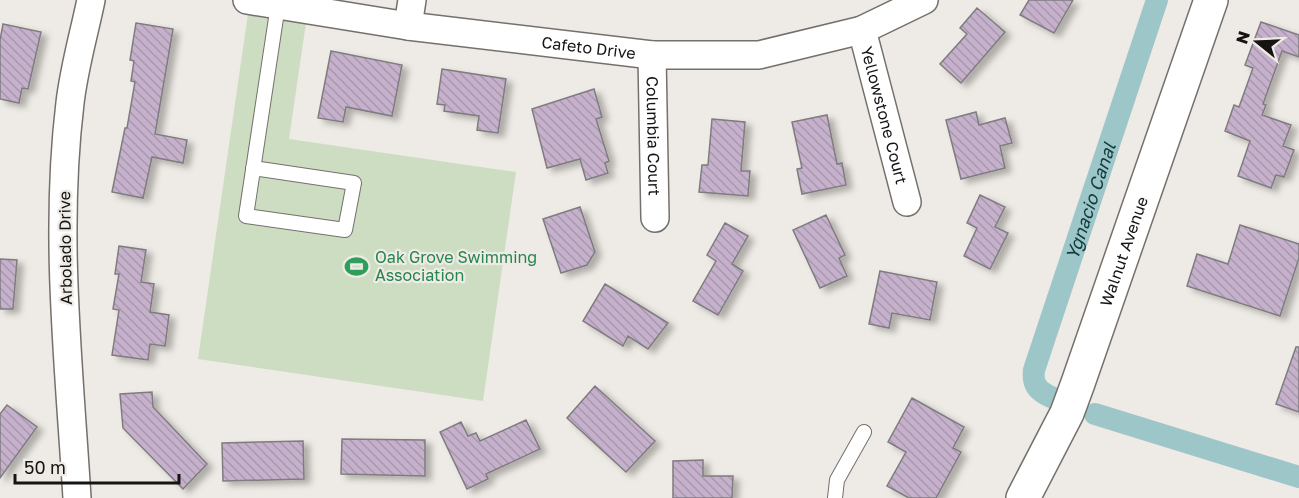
<svg xmlns="http://www.w3.org/2000/svg" width="1299" height="498" viewBox="0 0 1299 498" font-family="'Golos Text',sans-serif">
<style>
.green{fill:#cdddc2}
.lines{fill:none;stroke-linecap:round;stroke-linejoin:round}
.canal{stroke:#9cc6c8;stroke-width:22}
.building{fill:url(#building-back-hatch);stroke:#7f7c80;stroke-width:1.5;filter:url(#shadow)}
.lane-casing{stroke:#74706c;stroke-width:16}
.street-casing{stroke:#74706c;stroke-width:30}
.secondary-casing{stroke:#74706c;stroke-width:36}
.lane{stroke:#fff;stroke-width:14}
.street{stroke:#fff;stroke-width:27}
.secondary{stroke:#fff;stroke-width:33}
.labels{text-anchor:middle;dominant-baseline:central;stroke-width:4.5;stroke-linejoin:round;paint-order:stroke}
.street-label{font-size:16px;fill:#161413;stroke:#eeeae5}
.leisure-label{font-size:16px;fill:#27864d;stroke:#eeeae5;text-anchor:start}
.water-label{font-size:18px;font-style:italic;fill:#133b3d;stroke:#eeeae5}
</style>
<defs>
<pattern id="building-back-hatch" width="6" height="6" patternUnits="userSpaceOnUse" patternTransform="scale(1.5)"><rect width="6" height="6" fill="#c6b1cc"/><path d="M-1 5l2 2M0 0l6 6M5-1l2 2" fill="none" stroke="#a997ae"/></pattern>
<filter id="shadow"><feDropShadow dx="6" dy="4" stdDeviation="3" flood-color="#0004"/></filter>
</defs>
<rect width="100%" height="100%" fill="#eeeae5"/>
<path class="green" d="M250,0l58,9 -19,130 227,33 -33,229 -285,-42z"/>
<g class="lines">
<g class="canal">
<path id="s1" d="M1051,397c-13,-6 -19,-12 -17,-27l123,-370"/>
<path d="M1095,414l204,63"/>
</g>
</g>
<path class="building" d="M1029,0h44l-19,33 -34,-18z
M977,8l28,24 -44,51 -21,-19 27,-30 -7,-6z
M1261,22l38,13v22l-17,-6 -19,53 3,1 -4,10 29,10 -8,21 11,4 -10,27 -8,-2 -5,13 -33,-12 12,-35 -25,-10 9,-26 5,2 14,-39 -8,-3z
M136,23l37,6 -18,105 32,6 -4,23 -31,-6 -9,41 -31,-6 13,-64h2l8,-46 -4,-1 3,-20 -4,-1z
M3,24l38,8 -13,57 -6,-1 -3,15 -19,-4v-59z
M331,51l71,14 -10,51 -46,-9 -3,15 -25,-4z
M442,69l64,10 -8,54 -21,-3 2,-14 -35,-5 1,-6 -8,-1z
M594,89l8,28 -6,2 13,42 -4,2 3,10 -22,7 -6,-21 -33,9 -15,-59z
M976,112l3,13 26,-7 7,25 -12,3 5,22 -44,11 -15,-59z
M827,115l10,49 5,-1 4,22 -44,9 -5,-25 5,-1 -10,-46z
M712,119l33,3 -4,49h9l-2,25 -49,-4 3,-27h6z
M980,195l25,12 -10,20 13,6 -18,36 -26,-13 13,-28 -10,-5z
M580,207l15,45 -8,13 -26,8 -18,-54z
M826,215l19,40 -6,3 8,18 -27,12 -27,-58z
M725,223l23,13 -16,28 11,7 -25,44 -25,-14 23,-40 -9,-6z
M1240,225l59,19v14l-19,58 -93,-30 10,-32 31,10z
M119,246l27,4 -5,32 13,2 -4,28 19,3 -4,31 -15,-2 -2,16 -36,-5 7,-45 -6,-1 6,-35h-4z
M0,259l17,1 -4,49h-13z
M880,271l57,11 -7,38 -38,-7 -3,15 -20,-4z
M605,284l63,39 -20,26 -20,-13 -5,10 -40,-25z
M1296,347h3v65l-23,-8z
M595,386l60,55 -29,31 -59,-54z
M152,392l1,15 54,57 -24,25 -60,-61 -3,-34z
M912,398l52,29 -11,21 8,4 -25,46h-27l-22,-12 19,-34 -18,-10z
M7,405l30,22 -37,51v-64z
M526,420l14,29 -54,25 2,5 -21,10 -27,-57 21,-10 7,14 8,-3 4,8z
M342,439l83,1v36l-84,-2z
M303,441l1,38 -81,2 -1,-38z
M703,460v16h30l-1,22h-59v-37z"/>
<g class="lines">
<defs>
<path id="lane" d="M253,168l101,15 -9,47 -99,-14 32,-211
M835,498l2,-18 27,-48"/>
<g id="street">
<path id="s2" d="M247,0l161,26 244,29h107l103,-25 62,-30"/>
<path d="M408,26l4,-26"/>
<path id="s3" d="M862,30l45,172"/>
<path id="s4" d="M652,55l3,163"/>
<path d="M77,498c-8,-132 -23,-264 -7,-395 4,-35 14,-69 21,-103"/>
</g>
<g id="secondary">
<path id="s5" d="M1023,498l44,-85 11,-30 133,-383"/>
</g>
</defs>
<use href="#lane" class="lane-casing"/>
<use href="#street" class="street-casing"/>
<use href="#secondary" class="secondary-casing"/>
<use href="#lane" class="lane"/>
<use href="#street" class="street"/>
<use href="#secondary" class="secondary"/>
</g>
<defs>
<symbol id="stadium-bare" viewBox="-9 -9 18 18"><path d="M0-5a6.5 5 0 1 0 0 10a6.5 5 0 1 0 0-10ZM-3.5-1.8h7v3.6h-7Z" fill="#2e9e5b" stroke="#eeeae5" stroke-width="2.5" paint-order="stroke"/></symbol>
</defs>
<g fill-rule="evenodd">
<use href="#stadium-bare" x="340" y="250" width="33" height="33"/>
</g>
<g class="labels">
<g class="street-label">
<text stroke="none"><textPath href="#s2" startOffset="345">Cafeto Drive</textPath></text>
<text stroke="none"><textPath href="#s3" startOffset="88">Yellowstone Court</textPath></text>
<text stroke="none"><textPath href="#s4" startOffset="81">Columbia Court</textPath></text>
<text transform="translate(65 248) rotate(-91)">Arbolado Drive</text>
<text stroke="none"><textPath href="#s5" startOffset="267">Walnut Avenue</textPath></text>
</g>
<g class="leisure-label">
<text x="375" y="257">Oak Grove Swimming<tspan x="375" dy="18">Association</tspan></text>
</g>
<g class="water-label">
<text stroke="none"><textPath href="#s1" startOffset="213">Ygnacio Canal</textPath></text>
</g>
</g>
<g transform="translate(1257 42) rotate(288)" stroke="#eeeae5" stroke-width="4.5" paint-order="stroke">
<path d="M0-4.5L10 22L0 15L-10 22Z" fill="#161413"/>
<text y="-9" font-size="16" font-weight="bold" text-anchor="middle" fill="#161413">N</text>
</g>
<path d="M15 474v9h164v-9" fill="none" stroke="#161413" stroke-width="3"/>
<text x="24" y="474" font-size="18" fill="#161413" stroke="#eeeae5" stroke-width="4.5" paint-order="stroke">50 m</text>
</svg>
